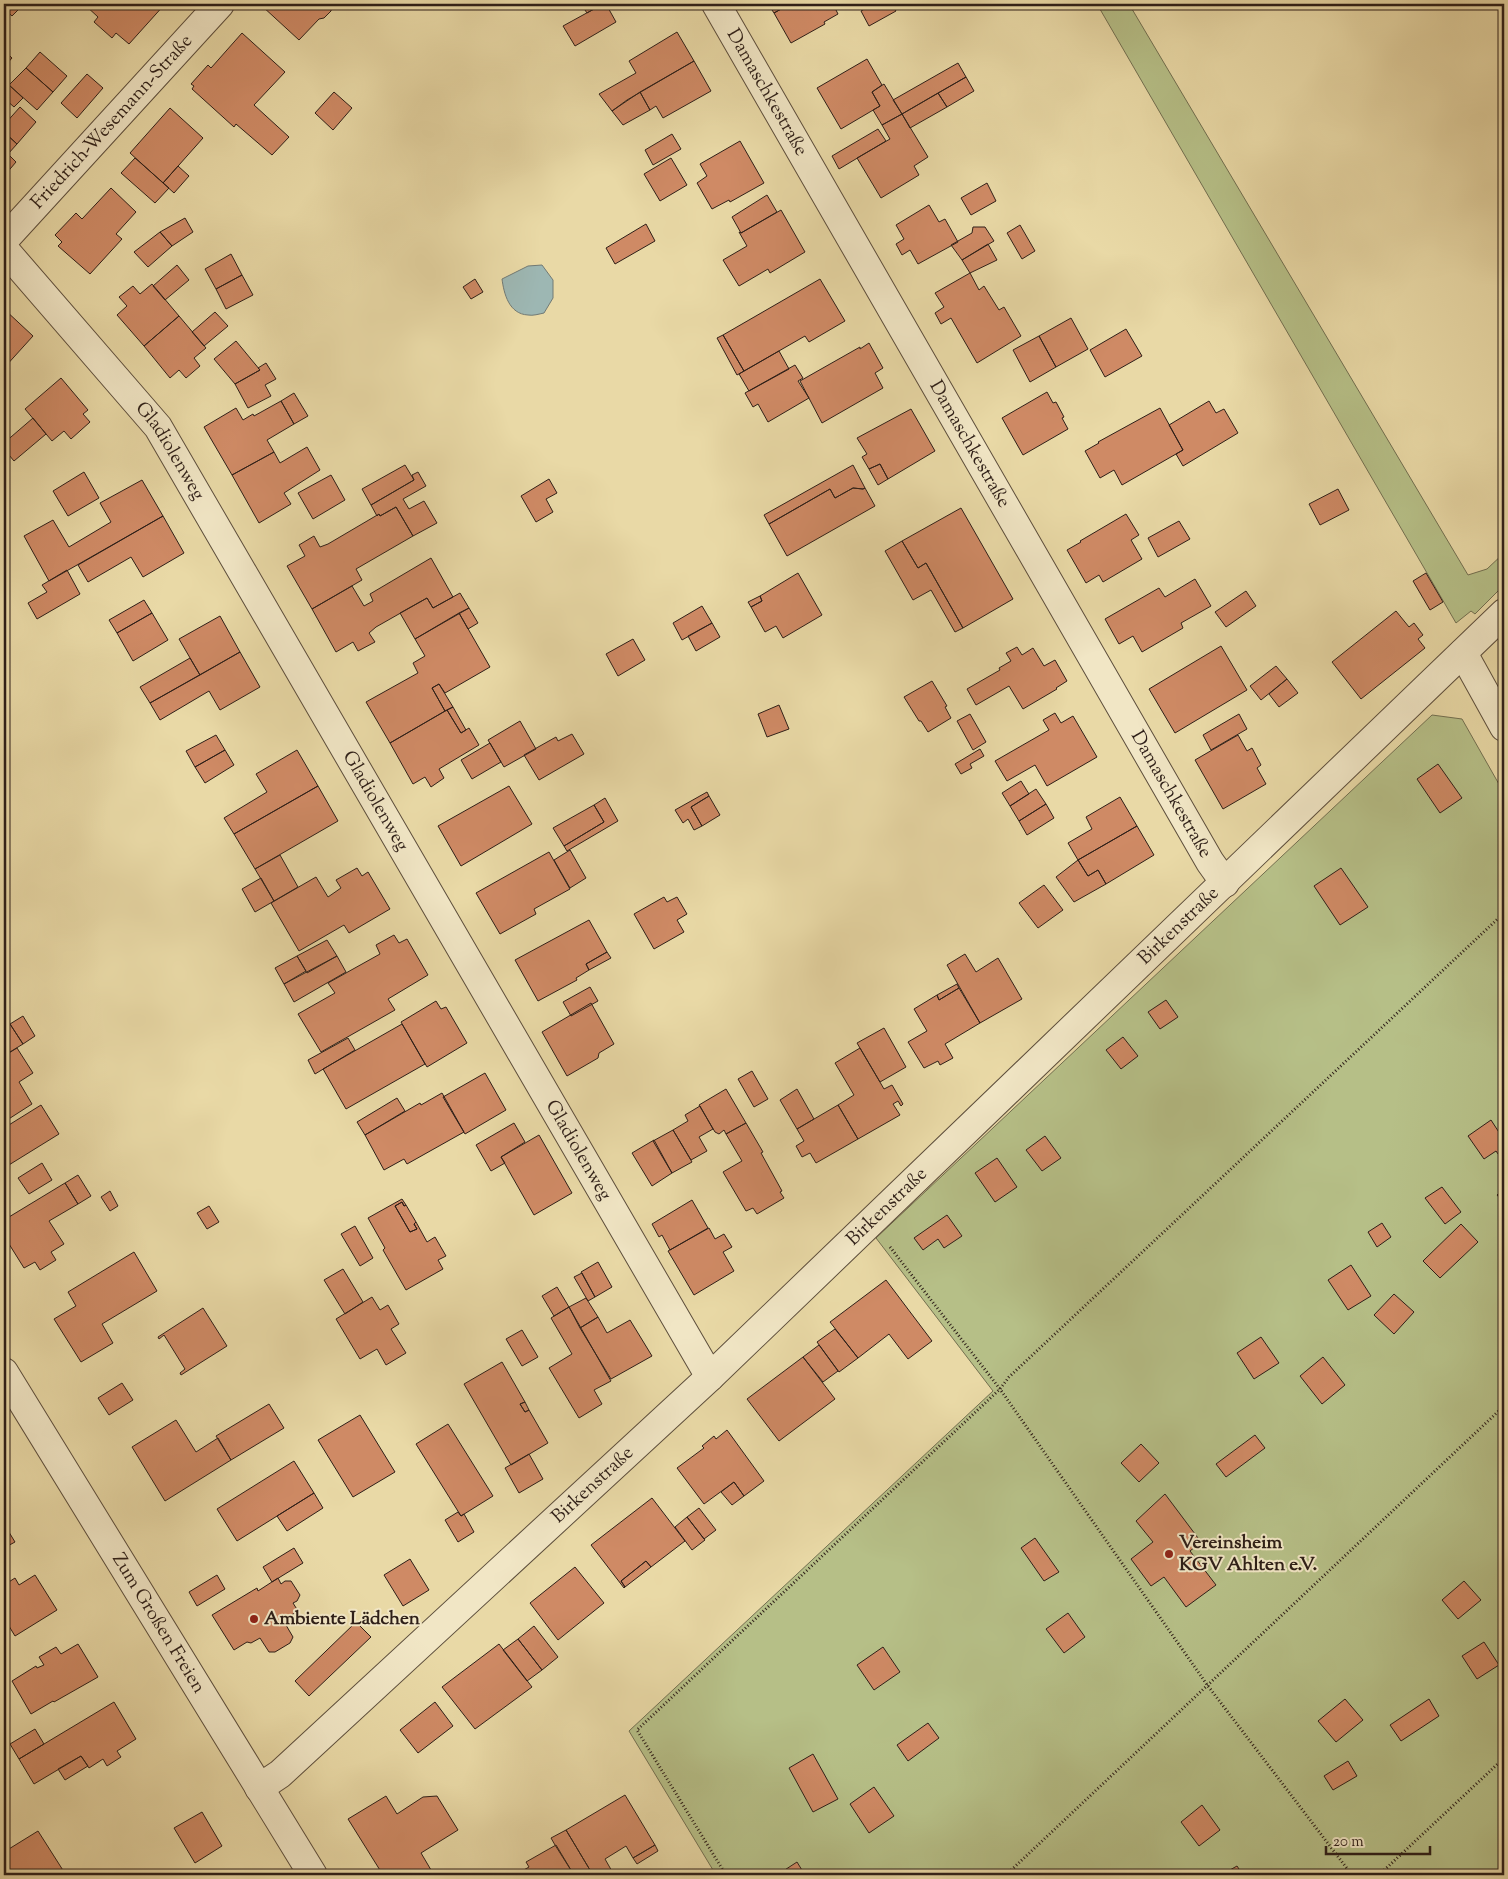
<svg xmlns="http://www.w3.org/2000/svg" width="1508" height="1879" viewBox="0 0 1508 1879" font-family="'Sorts Mill Goudy',serif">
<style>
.green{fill:#b6bf87;stroke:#726f50}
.water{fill:#9db7b3;stroke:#717a75}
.building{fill:#cf8a65;stroke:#2e1f18}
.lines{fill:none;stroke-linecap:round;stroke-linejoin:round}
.street-casing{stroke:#5d4e3c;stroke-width:30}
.path{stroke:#2e1f18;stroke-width:3;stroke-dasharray:1 2.5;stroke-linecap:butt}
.street{stroke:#f1e6c5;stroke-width:28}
.poi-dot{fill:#8f2418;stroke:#f1e6c5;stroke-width:2}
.labels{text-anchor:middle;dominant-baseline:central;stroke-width:4;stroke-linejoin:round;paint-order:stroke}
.street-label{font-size:19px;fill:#2e1f18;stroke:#f1e6c5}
.poi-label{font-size:19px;font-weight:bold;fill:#2e1f18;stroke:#f1e6c5;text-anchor:start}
</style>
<rect width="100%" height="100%" fill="#e9d9a6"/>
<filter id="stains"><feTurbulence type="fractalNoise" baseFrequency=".004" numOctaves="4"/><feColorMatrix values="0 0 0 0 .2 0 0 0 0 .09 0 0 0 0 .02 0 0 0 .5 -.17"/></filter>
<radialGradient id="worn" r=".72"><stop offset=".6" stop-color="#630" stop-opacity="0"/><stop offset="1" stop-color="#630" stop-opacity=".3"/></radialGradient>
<path class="green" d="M1097,4h32l339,571 19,-6 17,-16v32l-29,29 -4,-3 -15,12z
M1432,715l30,4 42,74v1082h-788l-87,-144 364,-340 -117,-153z"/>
<path class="water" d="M542,265l11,15v18l-9,15c-5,1 -11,3 -16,2 -19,-1 -24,-21 -26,-36l26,-13z"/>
<path class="building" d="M4,4h20l-12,12 -8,-7z
M86,4h79l-36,40 -13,-11 -4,5 -18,-16 4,-5 -13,-12z
M264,4h68l-1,7 -7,7 -5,1 -20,21 -37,-34z
M581,4h22l-16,9z
M603,4h3l10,18 -41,24 -12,-20z
M768,4h22l-16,9z
M790,4h43l5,10 -14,8 1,2 -34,19 -17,-30z
M858,4h15l-11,6z
M873,4h19l4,7 -27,15 -8,-15z
M677,32l17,29 -67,39 -15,11 -13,-17 37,-21 -7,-12z
M242,33l43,39 -31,33 35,32 -17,18 -36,-31 -2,3 -42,-38 2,-3 -3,-2 17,-19 3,3z
M4,50l8,8 -8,9z
M40,52l27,24 -14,16 -27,-24z
M867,59l15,26 -10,7 8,14 -39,23 -24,-41z
M694,61l17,30 -48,27 -7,-12 -6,4 -10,-18z
M958,63l8,14 -64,37 -9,-14z
M26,68l27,24 -16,18 -28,-25z
M87,74l16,14 -26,30 -16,-15z
M966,77l8,14 -27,16 -9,-14z
M884,84l18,30 -20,11 -9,-15 7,-4 -8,-14z
M9,85l14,13 -9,9 -9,-8 -1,1v-9z
M334,92l18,16 -19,22 -18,-17z
M640,92l10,18 -27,15 -11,-14z
M938,93l9,14 -37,21 -8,-14z
M20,107l16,15 -19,22 -13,-12v-7z
M170,108l33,30 -40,45 -33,-30z
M902,114l26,43 -14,9 5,9 -38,23 -24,-40 33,-19 -8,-14z
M878,129l8,12 -47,28 -7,-13z
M4,132l13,12 -9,10 8,8 -11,13z
M672,134l9,15 -28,16 -8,-15z
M740,141l24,42 -34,19 -1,-2 -17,9 -15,-26 10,-7 -7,-12z
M135,158l34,30 -14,15 -34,-30z
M671,158l16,27 -27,16 -16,-27z
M178,166l11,10 -15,17 -11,-10z
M987,183l9,18 -25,14 -10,-17z
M111,188l25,24 -20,22 6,5 -32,35 -32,-28 4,-4 -7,-7 21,-22 6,6z
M767,195l10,17 -36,21 -9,-16z
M929,205l10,17 6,-3 13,23 -40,22 -8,-14 -8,5 -6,-11 8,-5 -8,-14z
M781,210l24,42 -35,21 -2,-4 -29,17 -16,-26 24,-14 -8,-14 2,1z
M185,218l8,14 -21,14 -12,-14z
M646,224l9,17 -40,23 -9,-16z
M1020,225l15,26 -13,8 -15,-26z
M973,227h12l9,14 -32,19 -11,-15 21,-12z
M160,232l12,14 -24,21 -14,-15z
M988,244l9,16 -27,13 -8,-13z
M231,254l11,21 -26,14 -11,-20z
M177,265l12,15 -24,20 -12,-14z
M970,273l9,17 5,-4 15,24 5,-3 17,29 -44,27 -26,-45 -10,6 -6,-11 9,-6 -9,-14z
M242,275l11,20 -27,14 -10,-20z
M475,279l8,13 -12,7 -8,-12z
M820,279l25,42 -36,21 -4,-6 -61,35 -21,-36z
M152,284l27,32 -35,30 -27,-31 10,-9 -8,-9 14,-11 7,8z
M4,309l29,27 -29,32z
M215,312l13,14 -24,20 -12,-14z
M179,316l27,32 -12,10 6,8 -14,12 -7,-8 -9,8 -26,-32z
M1071,318l17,31 -32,18 -17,-31z
M1126,329l16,27 -37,21 -15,-27z
M723,335l21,36 -7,4 -20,-37z
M1039,336l17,31 -26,15 -17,-32z
M236,341l24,29 -25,14 -21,-25z
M869,343l14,25 -8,5 8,15 -61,35 -22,-42 60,-34v2z
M779,351l10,18 -40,22 -10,-17z
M266,363l10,16 -11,6 6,11 -23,12 -13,-24 25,-14 -2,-2z
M795,365l8,13 -5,3 11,17 -41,24 -10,-18 -5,3 -8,-14z
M61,378l27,32 -5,4 7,8 -19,17 -7,-8 -12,10 -27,-32z
M1047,392l6,11 3,-1 8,15 -2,1 6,11 -45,26 -21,-37z
M294,393l14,23 -14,8 -13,-23z
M281,401l13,23 -27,16 7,12 -42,23 -28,-48 32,-19 7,12 10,-6 1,2z
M1209,401l7,12 8,-4 14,24 -55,33 -7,-12 7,-4 -14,-25z
M1160,408l23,42 -61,35 -8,-15 -14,8 -15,-27 14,-8 -1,-1z
M911,409l24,42 -47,28 -8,-15 -11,5 -7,-12 5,-3 -10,-16z
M33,418l13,16 -32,27 -10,-12v-6z
M307,447l13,23 -36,23 7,11 -32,19 -27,-48 42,-23 6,11z
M880,464l8,15 -10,6 -9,-16z
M405,465l9,15 -43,25 -9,-16z
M853,465l12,23 -2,1 -10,-1 -18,10 -5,-9 -61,35 -5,-9z
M84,472l15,26 -31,18 -15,-25z
M418,472l8,14 -23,13 6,10 15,-8 13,22 -24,13 -17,-29 -16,9 -1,-2 -2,2 -6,-11 43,-25 -2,-5z
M331,475l14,25 -32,19 -15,-26z
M549,479l8,14 -11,6 7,13 -17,10 -15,-26z
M142,480l21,36 -114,65 -25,-45 29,-16 16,27 42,-25 -11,-19z
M853,488l10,1 2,-1 10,18 -88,50 -18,-32 61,-35 5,9z
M1338,489l11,21 -29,15 -11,-21z
M396,507l17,29 -57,33 6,11 -50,29 -25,-43 18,-10 -6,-11 15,-9 6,11 8,-3 51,-30 1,2z
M961,508l52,91 -50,29 -37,-65 -8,5 -16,-27z
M1126,514l13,21 -8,5 11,19 -39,23 -4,-7 -13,8 -19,-33 14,-8 -1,-1z
M163,516l21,37 -41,24 -12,-20 -43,25 -10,-17z
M1179,521l11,18 -32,18 -10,-19z
M902,541l16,27 8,-5 37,65 -8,4 -24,-42 -18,10 -28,-49z
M431,558l22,39 -20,11 -6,-10 -51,29 -7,6 6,9 -17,9 -5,-9 -17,10 -24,-43 40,-23 12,20 9,-5 -3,-7z
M67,570l13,24 -43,25 -9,-16 19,-11 -5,-7z
M798,573l24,42 -39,23 -7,-12 -11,6 -14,-25 11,-6 -2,-5z
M1426,573l17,29 -13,8 -17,-29z
M1195,579l16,27 -30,17 2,5 -41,24 -9,-16 -14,8 -14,-25 54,-31 6,9z
M1246,591l10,15 -30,21 -11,-15z
M460,593l9,15 -54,31 -15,-26 27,-15 6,10z
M760,596l2,5 -11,6 -3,-5z
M144,600l8,13 -35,20 -8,-13z
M702,606l10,17 -30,17 -9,-17z
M469,608l9,15 -10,6 -9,-16z
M1396,611l13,16 5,-4 9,12 -5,4 7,9 -64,51 -29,-37z
M152,613l16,27 -35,21 -16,-28z
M459,613l31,54 -45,26 -6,-9 -7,4 13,23 -55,32 -24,-41 52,-29 -5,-10 12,-7 -10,-17z
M220,616l20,36 -40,23 -21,-36z
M712,623l8,14 -24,14 -8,-15z
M633,639l12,21 -27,16 -12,-22z
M1221,646l26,44 -72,43 -26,-44z
M1017,647l5,8 11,-7 11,18 11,-6 12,21 -11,7 1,1 -34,20 -14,-23 -33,19 -9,-16 33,-19 -1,-2 12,-7 -5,-8z
M240,652l20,35 -40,23 -11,-19 -49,29 -10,-17z
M190,658l10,17 -50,28 -10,-16z
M1276,666l11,13 -26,21 -11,-14z
M1287,679l11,14 -19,14 -10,-13z
M932,681l15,25 -2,1 6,11 -23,14 -7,-11h-2l-15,-24z
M439,684l14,23 -8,4 -13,-23z
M779,705l10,24 -22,8 -9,-23z
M453,707l13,23 -5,3 -14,-23z
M447,710l14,23 8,-5 10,17 -40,24 5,9 -13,9 -6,-10 -12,7 -23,-41z
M1055,713l6,10 12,-7 24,41 -50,29 -12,-21 -28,16 -12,-20 54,-31 -6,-10z
M970,714l16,28 -13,8 -16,-29z
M1239,714l8,15 -36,21 -8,-15z
M520,721l16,28 -32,18 -16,-27z
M572,734l12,20 -45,26 -15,-25 32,-18 2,4z
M216,735l9,15 -30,17 -9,-16z
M1238,735l9,16 5,-3 9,17 -4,3 9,16 -43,25 -28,-49z
M490,743l11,19 -29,17 -11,-19z
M980,749l4,7 -14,8 2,4 -11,6 -6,-10z
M225,750l9,15 -29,18 -10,-16z
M297,750l21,36 -84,48 -10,-16 43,-26 -11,-18z
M1438,764l24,34 -22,15 -23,-34z
M1021,781l8,13 -19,12 -8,-13z
M318,786l20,35 -83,48 -21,-35z
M509,786l23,38 -71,42 -23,-40z
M1036,789l10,15 -27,17 -9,-15z
M707,792l2,4 -18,11 11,19 -8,4 -6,-11 -5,4 -8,-13z
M709,796l11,19 -18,11 -11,-19z
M1120,797l17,29 -59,34 -10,-17 24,-14 -6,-12z
M605,798l13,23 -51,30 -3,-5 40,-24 -10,-17z
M1046,804l8,14 -27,17 -8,-14z
M594,805l10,17 -40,24 -11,-18z
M1137,826l17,29 -48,29 -8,-14 -10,6 -10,-16z
M570,850l16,28 -16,10 -16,-28z
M549,852l21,37 -36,20 2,5 -36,20 -24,-41z
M280,855l18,32 -24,14 -19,-32z
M1078,860l10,16 10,-6 8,14 -32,18 -18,-25z
M357,868l5,8 6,-4 22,37 -41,24 -5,-8 -45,26 -28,-48 45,-26 12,20 13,-9 -5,-8z
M1341,868l27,39 -28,18 -26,-39z
M261,878l13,23 -19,11 -13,-23z
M1044,885l19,25 -25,18 -19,-25z
M664,897l3,5 10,-5 10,17 -10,6 7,12 -30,17 -20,-35z
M589,920l18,32 -21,12 3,6 -13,8 1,2 -39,21 -23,-41z
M394,935l5,8 8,-4 21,36 -40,24 7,11 -74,42 -23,-38 37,-21 -7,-10 52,-29 -4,-9z
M327,940l10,16 -30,17 -10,-17z
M607,952l4,6 -22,12 -3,-6z
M965,954l11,18 22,-14 24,41 -42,24 -33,-58z
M297,956l9,15 -22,13 -9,-16z
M337,956l9,16 -52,30 -10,-18z
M957,984l2,4 -20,12 -2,-5z
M590,987l8,14 -27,15 -8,-14z
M959,988l21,35 -35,21 8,14 -13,7 -2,-4 -14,7 -16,-26 19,-11 -13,-22 23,-14 2,5z
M1166,1000l12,17 -18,12 -12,-17z
M436,1001l5,8 5,-2 21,36 -40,24 -26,-45z
M591,1003l23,41 -15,9 -1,5 -31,18 -25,-44z
M23,1016l12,20 -12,8 -13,-20z
M10,1024l13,20 -18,11 -1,-27z
M402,1024l23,40 -79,45 -23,-40z
M884,1028l22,39 -26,15 -23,-39z
M1123,1037l15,19 -17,13 -15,-19z
M348,1038l7,12 -40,24 -7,-14z
M17,1048l16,25 -14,9 13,22 -28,18v-66z
M860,1048l24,41 8,-4 11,19 -2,2 -3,-5 -5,3 7,11 -42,24 -20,-34 16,-10 -19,-32z
M752,1071l16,28 -14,8 -16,-28z
M485,1073l21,37 -41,24 -22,-37z
M726,1089l20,34 -20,11 -2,-4 -5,4 -4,-2 -16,-27z
M797,1089l17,30 -17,10 -17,-29z
M442,1093l22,39 -57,32 -3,-5 -20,11 -19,-35 55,-32 1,2z
M397,1098l8,13 -40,24 -8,-13z
M41,1105l18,29 -55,34v-40z
M838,1105l20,34 -42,24 -6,-10 -8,4 -6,-11 8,-5 -7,-12z
M700,1106l13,23 -14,8 8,14 -16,9 -18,-30 15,-9 -3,-6z
M1491,1120l13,20 -1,21 -7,-10 -12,8 -16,-23z
M514,1123l11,19 -24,15 4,6 -14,8 -15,-26z
M746,1123l17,29 -2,1 21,38 -2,1 4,6 -27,16 -4,-6 -7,3 -23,-39 19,-11 -16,-27z
M673,1130l19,32 -20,11 -19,-32z
M539,1135l33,58 -38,22 -33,-58z
M1045,1136l16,22 -19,13 -16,-21z
M654,1140l18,33 -20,13 -20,-33z
M997,1158l20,29 -22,15 -20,-29z
M42,1163l10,17 -23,14 -11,-16z
M78,1175l13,21 -13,8 -13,-21z
M65,1183l13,21 -29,17 15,23 -13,8 5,8 -16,10 -5,-8 -11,6 -20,-32v-16z
M1442,1187l19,25 -16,12 -20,-26z
M1504,1188v15l-7,-8z
M110,1191l8,15 -8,5 -9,-14z
M402,1199l4,6 -2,1 -2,-4 -7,4 15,26 7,-3 -3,-5 2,-2 11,20 8,-5 11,19 -8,4 5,9 -37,21 -23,-40 2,-2 -17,-30z
M692,1200l16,28 -38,22 -8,-15 -3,2 -7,-13z
M402,1202l2,4 2,-1 10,17 -2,2 3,5 -7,3 -15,-26z
M209,1206l10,16 -12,7 -10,-16z
M947,1215l15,21 -18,12 -6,-9 -15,11 -9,-12z
M1382,1223l9,14 -14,10 -9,-15z
M1461,1224l17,18 -38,36 -17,-17z
M355,1226l18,32 -13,8 -19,-32z
M709,1228l6,11 9,-5 8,13 -9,5 11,19 -40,24 -26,-44z
M134,1252l23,39 -55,33 11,19 -32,19 -27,-43 22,-13 -8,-14z
M598,1262l14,25 -17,10 -14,-25z
M1351,1265l20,31 -23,14 -20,-30z
M343,1269l20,33 -18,12 -21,-34z
M582,1273l13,24 -7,4 -14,-24z
M886,1280l46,61 -24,18 -19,-25 -31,24 -28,-36z
M557,1287l12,20 -15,9 -12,-20z
M1394,1294l20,18 -20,22 -20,-19z
M372,1297l8,13 8,-5 11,19 -8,5 15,24 -20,12 -9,-16 -17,10 -24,-40z
M586,1298l12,19 -18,11 -11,-21z
M569,1307l42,74 -17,9 8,14 -23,14 -30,-50 23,-14 -21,-36z
M203,1308l24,38 -46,29 -1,-2 5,-4 -21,-34 -5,4 -1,-2z
M598,1317l9,16 23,-13 22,36 -41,23 -31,-51z
M835,1329l23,29 -19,14 -22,-30z
M522,1330l16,27 -16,9 -16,-27z
M1261,1337l18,26 -25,16 -17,-26z
M819,1345l19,26 -15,11 -20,-25z
M803,1357l32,42 -56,42 -32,-42z
M1323,1357l22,28 -23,19 -22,-28z
M502,1362l23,40 -5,2 5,8 4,-2 19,33 -37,22 -47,-81z
M122,1383l11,17 -24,15 -11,-17z
M525,1402l4,8 -4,2 -5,-8z
M269,1404l15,24 -53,32 -15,-24z
M360,1415l35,57 -42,25 -35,-57z
M176,1420l20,32 22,-14 13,22 -66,41 -33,-54z
M448,1424l45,72 -32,20 -45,-72z
M727,1430l37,51 -20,15 -10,-14 -30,22 -27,-36 27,-20 -2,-2 12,-10 2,3z
M1255,1435l10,13 -39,29 -10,-13z
M1141,1444l18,19 -20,19 -18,-19z
M529,1454l14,25 -24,14 -14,-25z
M294,1461l20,32 -77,48 -20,-32z
M734,1482l10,14 -12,9 -11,-13z
M314,1493l9,15 -36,23 -10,-15z
M1165,1494l36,48 -11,9 26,34 -30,22 -22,-30 -13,9 -20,-27 22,-17 -17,-21z
M652,1498l33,43 -34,26 -5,-6 -25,20 4,6 -1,1 -33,-43z
M699,1508l17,22 -12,9 -17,-22z
M458,1512l3,4 3,-2 10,18 -16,10 -13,-22z
M687,1517l18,23 -13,10 -17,-23z
M4,1524l11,18 -11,6z
M1035,1538l24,34 -15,9 -23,-33z
M294,1548l9,15 -31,19 -9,-15z
M410,1559l19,31 -26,16 -19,-31z
M646,1561l5,6 -26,20 -4,-6z
M575,1567l29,36 -46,37 -28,-37z
M35,1575l22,35 -42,26 -11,-18v-33l11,-7 4,7z
M217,1575l8,14 -28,17 -8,-14z
M278,1578l3,6 4,-3h6l9,14 -3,6 -4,2 5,8 -15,9 10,17 -3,6 -15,9h-6l-9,-14 -9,5 -4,-1 -13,8 -22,-35 45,-27 1,3z
M1464,1581l17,19 -23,19 -16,-19z
M1068,1613l17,24 -21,16 -18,-24z
M356,1622l15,15 -62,59 -14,-15z
M534,1626l24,31 -16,13 -24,-31z
M518,1639l24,31 -15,11 -24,-31z
M1484,1642l15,23 -22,14 -15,-23z
M78,1644l20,33 -44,25 -1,-1 -22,13 -19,-33 24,-15 1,2 7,-3 -5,-8 17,-10 5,7z
M499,1644l33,43 -57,42 -33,-42z
M883,1647l17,25 -26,18 -17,-25z
M1345,1699l18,21 -27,22 -18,-21z
M1429,1699l10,17 -38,25 -11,-16z
M114,1702l22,37 -19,12 4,6 -14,9 -4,-7 -14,9 -8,-12 -47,28 -15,-25z
M435,1702l18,24 -35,27 -18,-23z
M928,1723l11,15 -31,23 -11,-16z
M35,1729l9,15 -25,15 -9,-15z
M813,1754l25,45 -25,13 -24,-44z
M81,1756l7,10 -23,14 -7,-11z
M1348,1761l9,15 -24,14 -9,-14z
M874,1787l20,29 -25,17 -19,-29z
M625,1795l30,50 -22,13 -7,-12 -21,13 8,14 -4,2h-16l-27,-45z
M386,1796l11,18 26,-17 14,-1 21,34 -37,23 13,22h-51l-35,-56z
M1202,1805l18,25 -21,16 -18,-24z
M202,1812l20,34 -27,17 -21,-35z
M566,1830l27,45h-19l-19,-30 -4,-7z
M38,1831l28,44h-62v-23z
M556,1845l18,30h-59l14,-8 -3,-5z
M655,1845l3,6 -21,13 -4,-6z
M797,1862l8,13h-28z
M1237,1866l6,9h-22z"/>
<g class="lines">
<defs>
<g id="street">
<path id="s1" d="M716,4l494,858 15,21"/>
<path id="s2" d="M4,240l216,-236"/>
<path id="s3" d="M4,249l154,178 552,950"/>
<path d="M1463,653l41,74"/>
<path id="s4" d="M4,1372l309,503"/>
<path id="s5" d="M259,1788l21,-14 430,-397 794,-764"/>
</g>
</defs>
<use href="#street" class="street-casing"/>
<path class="path" d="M890,1247l110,142 208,297 144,189
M726,1875l-89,-145 363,-341 9,-12 495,-464
M1006,1875l498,-469
M1379,1875l125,-117"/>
<use href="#street" class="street"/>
</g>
<g class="poi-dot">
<circle cx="1169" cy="1554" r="5"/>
<circle cx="254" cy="1619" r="5"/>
</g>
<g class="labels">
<g class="street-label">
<text stroke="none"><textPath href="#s1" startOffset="102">Damaschkestraße</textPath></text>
<text stroke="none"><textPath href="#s2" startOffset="160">Friedrich-Wesemann-Straße</textPath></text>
<text stroke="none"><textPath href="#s1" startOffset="508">Damaschkestraße</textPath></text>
<text stroke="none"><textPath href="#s3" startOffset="262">Gladiolenweg</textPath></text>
<text stroke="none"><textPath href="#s1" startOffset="912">Damaschkestraße</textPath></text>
<text stroke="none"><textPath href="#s3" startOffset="668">Gladiolenweg</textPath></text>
<text stroke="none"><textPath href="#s5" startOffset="1261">Birkenstraße</textPath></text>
<text stroke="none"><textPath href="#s3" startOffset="1072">Gladiolenweg</textPath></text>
<text stroke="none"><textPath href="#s5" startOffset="856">Birkenstraße</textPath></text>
<text stroke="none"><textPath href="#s5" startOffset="451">Birkenstraße</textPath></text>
<text stroke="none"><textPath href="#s4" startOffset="295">Zum Großen Freien</textPath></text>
</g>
<g class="poi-label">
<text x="1179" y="1543">Vereinsheim<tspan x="1179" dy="22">KGV Ahlten e.V.</tspan></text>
<text x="264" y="1619">Ambiente Lädchen</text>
</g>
</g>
<rect width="1508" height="1879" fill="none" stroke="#e9d9a6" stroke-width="20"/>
<rect x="5" y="5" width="1498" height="1869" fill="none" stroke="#2e1f18" stroke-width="2.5"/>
<rect x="10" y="10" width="1488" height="1859" fill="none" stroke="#2e1f18"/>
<path d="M1326 1846v8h104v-8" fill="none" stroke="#2e1f18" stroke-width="2.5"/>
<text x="1333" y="1846" font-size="15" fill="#2e1f18" stroke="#f1e6c5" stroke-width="4" paint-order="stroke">20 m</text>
<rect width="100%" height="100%" filter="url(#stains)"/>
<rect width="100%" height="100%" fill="url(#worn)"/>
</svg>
